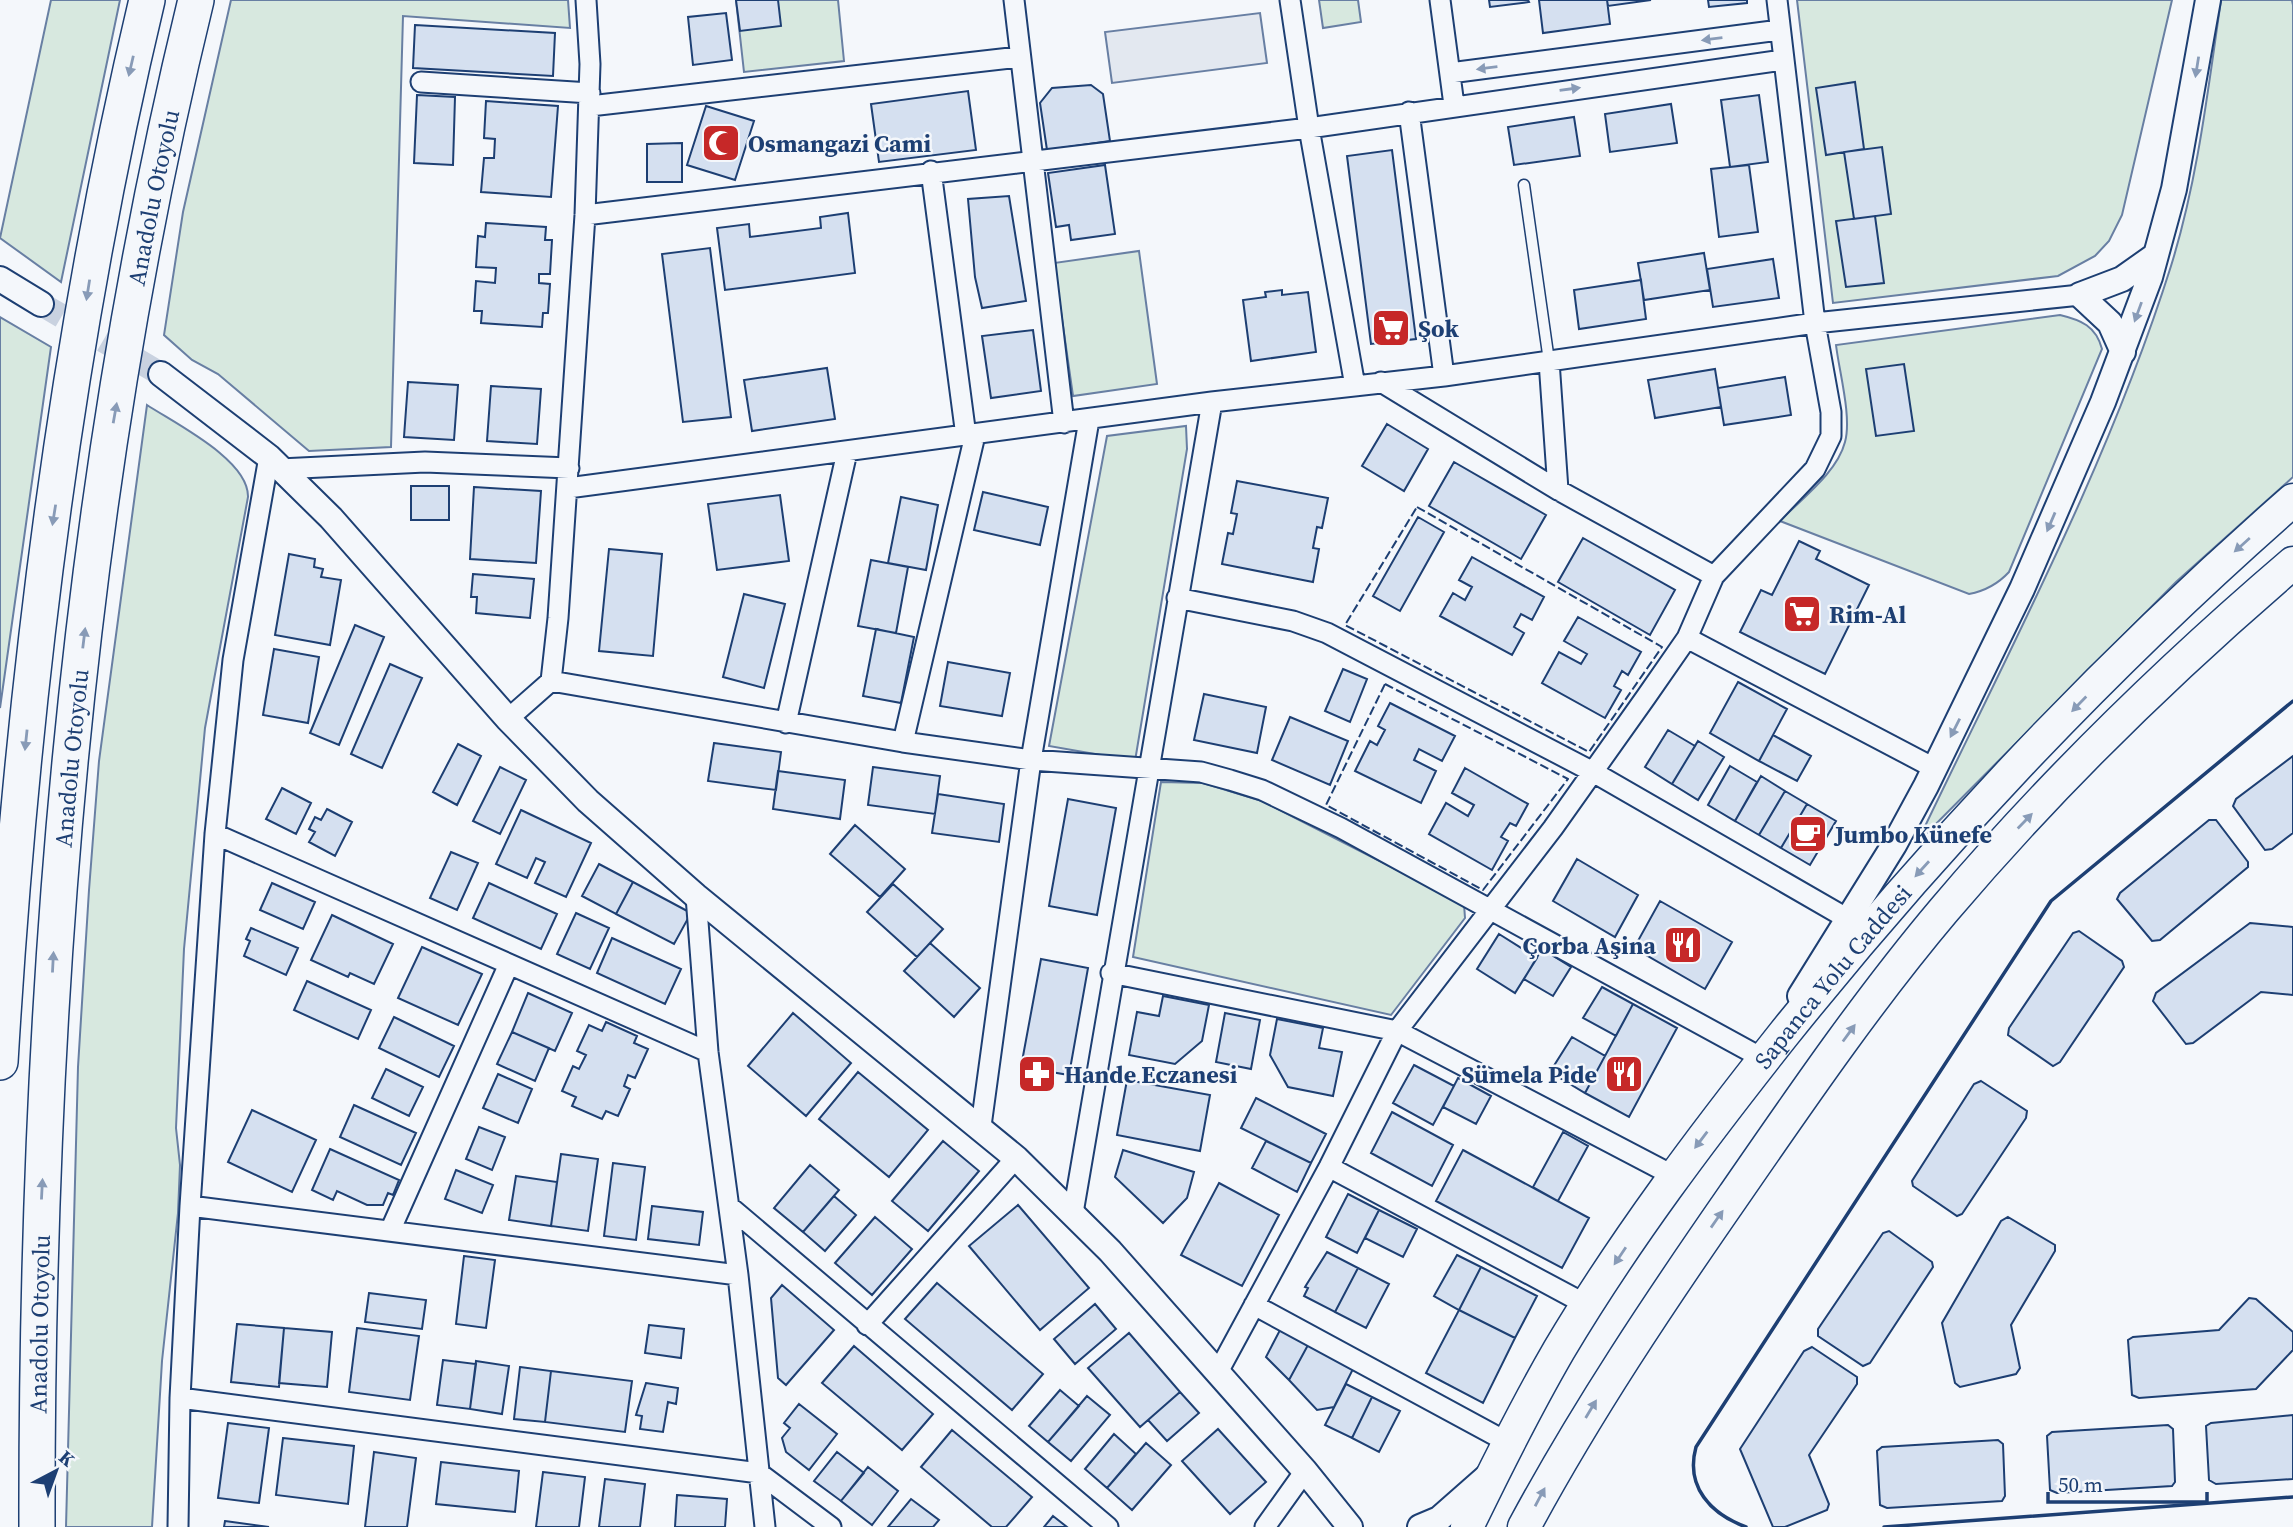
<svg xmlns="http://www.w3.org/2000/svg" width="2293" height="1527" viewBox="0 0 2293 1527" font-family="'Source Serif 4',serif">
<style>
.green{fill:#d7e8df;stroke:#687fa3;stroke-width:2}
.parking{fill:#e3e8f0;stroke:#687fa3;stroke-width:2}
.building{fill:#d5e0f0;stroke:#1d3f73;stroke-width:2}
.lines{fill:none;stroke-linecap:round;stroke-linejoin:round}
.tertiary-tunnel{stroke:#c9d2e0;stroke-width:24;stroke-dasharray:24 12;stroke-linecap:butt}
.service-casing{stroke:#1d3f73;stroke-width:13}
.minor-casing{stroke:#1d3f73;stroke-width:23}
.tertiary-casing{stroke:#1d3f73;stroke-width:28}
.trunk-casing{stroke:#1d3f73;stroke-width:35}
.motorway-casing{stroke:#1d3f73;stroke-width:38}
.service{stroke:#f4f7fb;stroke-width:10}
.minor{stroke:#f4f7fb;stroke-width:19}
.tertiary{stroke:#f4f7fb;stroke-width:24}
.trunk{stroke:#f4f7fb;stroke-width:32}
.motorway{stroke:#f4f7fb;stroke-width:35}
.fence{stroke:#1d3f73;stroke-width:2;stroke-dasharray:9 3.5;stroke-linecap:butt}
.wall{stroke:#1d3f73;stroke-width:3.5}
.oneway{fill:#889bb7}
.labels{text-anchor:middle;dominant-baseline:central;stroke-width:5;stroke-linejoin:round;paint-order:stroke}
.poi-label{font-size:24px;font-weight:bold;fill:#1d3f73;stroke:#f4f7fb;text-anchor:start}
.street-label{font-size:24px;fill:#1d3f73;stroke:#f4f7fb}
</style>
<rect width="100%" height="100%" fill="#f4f7fb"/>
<path class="green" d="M51,0h69l-59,282 -61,-44z
M231,0h337l2,28 -167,-12 -12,431 -82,4 -91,-77 -26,-14 -28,-25 19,-123z
M736,0h102l6,61 -100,11z
M1319,0h39l3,22 -38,6z
M1797,0h375l-50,215 -13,26 -14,15 -37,20 -225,27z
M2221,0h71l1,5v472l-117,105 -259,261c90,-189 191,-377 254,-577 27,-87 37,-177 50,-266z
M1139,251l18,133 -84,12 -19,-133z
M2060,315c21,5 36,11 42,34l-93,223c-12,13 -24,19 -40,22l-189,-73c21,-22 57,-48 65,-79 7,-25 -6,-71 -9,-97z
M0,317l51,30 -51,361z
M147,405c29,19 102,55 101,92l-43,231 -21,221 -8,179 4,37 -2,48 -16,148 -10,166h-86l12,-460 11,-177 10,-129z
M1186,426l1,23 -52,312 -86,-15 58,-310z
M1161,782l42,1 59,18 202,103 1,14 -74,97 -258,-58z"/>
<path class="parking" d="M1260,13l7,50 -155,20 -7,-51z"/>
<path class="building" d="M736,0h42l3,26 -41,5z
M1489,0h39l1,2 -39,5z
M1539,0h68l3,24 -67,9z
M1607,0h44l-43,6z
M1708,0h39v3l-38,4z
M726,13l6,47 -39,5 -5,-48z
M415,25l140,8 -2,43 -140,-8z
M1855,82l9,67 -38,6 -10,-67z
M1091,85l12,9 7,47 -63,9 -7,-47 12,-15z
M968,91l8,59 -97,12 -8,-58z
M417,95l38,2 -2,68 -39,-2z
M1759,95l9,67 -38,5 -9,-67z
M486,101l72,5 -7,91 -70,-5 3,-34h10l1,-19 -11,-1z
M1671,104l6,39 -67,9 -5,-38z
M706,106l48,15 -19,59 -48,-15z
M1574,117l6,39 -66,9 -6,-38z
M682,143v39h-35v-38z
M1882,147l9,67 -37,5 -10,-67z
M1392,150l24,189 -45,5 -24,-188z
M1105,165l10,69 -44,6 -2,-15 -13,2 -8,-54z
M1749,165l9,67 -39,5 -8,-68z
M1009,196l17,105 -44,7 -7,-31 -7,-78z
M848,213l7,60 -130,17 -8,-62 32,-4 1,13 71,-9 -1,-11z
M1875,216l9,67 -38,4 -10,-66z
M486,223l60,4 -1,13h7l-2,34h-11v9l11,1 -2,29h-5l-1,14 -61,-4 1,-12h-8l2,-30 19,2 1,-15 -20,-1 2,-31 7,1z
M710,248l21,169 -48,5 -21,-168z
M1704,253l6,37 -66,10 -6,-37z
M1773,259l6,39 -66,9 -6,-38z
M1641,280l5,39 -67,10 -5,-39z
M1282,290v5l26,-3 8,60 -65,9 -8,-61 23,-3 -1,-5z
M1033,330l8,61 -50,7 -9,-62z
M1904,364l10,67 -38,5 -10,-67z
M827,368l8,51 -83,12 -8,-51z
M1715,369l6,38 -66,11 -7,-38z
M1785,377l6,38 -67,10 -6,-37z
M408,382l50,3 -4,55 -50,-3z
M491,386l50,3 -4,55 -50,-3z
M1387,424l41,25 -24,42 -42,-25z
M1454,462l92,53 -25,44 -92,-53z
M1237,481l91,17 -6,30 -5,-1 -4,21 6,1 -6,33 -91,-18 6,-31 5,1 4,-20 -6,-1z
M411,486h38v34h-38z
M474,487l67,4 -5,72 -66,-4z
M983,492l65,15 -8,38 -66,-15z
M780,495l9,66 -72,9 -9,-66z
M901,497l37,8 -12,65 -38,-7z
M1418,517l26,15 -44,79 -27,-15z
M1583,538l92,52 -25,45 -92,-53z
M1799,541l21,10 -4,8 53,26 -44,89 -85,-42 21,-42 11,5z
M609,549l53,5 -9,102 -54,-5z
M289,554l26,5 -1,8 9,2 -2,8 20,3 -11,65 -55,-10z
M1472,557l72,40 -12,23 -11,-6 -7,13 10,6 -12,22 -72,-39 13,-23 12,7 7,-13 -13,-7z
M871,560l37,7 -12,66 -38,-7z
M473,574l61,5 -4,39 -54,-5 1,-16h-6z
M744,594l41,10 -21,84 -41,-11z
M1578,617l63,35 -13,23 -6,-4 -8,15 7,4 -16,28 -63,-35 17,-31 22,12 6,-10 -23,-13z
M355,625l29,12 -45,108 -29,-12z
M876,629l38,8 -13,66 -38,-7z
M274,649l45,8 -11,66 -45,-8z
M948,662l62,11 -8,43 -62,-10z
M390,664l32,14 -40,90 -31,-14z
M1343,669l24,10 -17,43 -25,-11z
M1738,682l49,27 -28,52 -49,-28z
M1204,694l62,13 -9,46 -63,-13z
M1390,703l65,33 -13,25 -23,-12 -5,11 22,11 -15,32 -66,-32 15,-30 7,4 8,-15 -7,-4z
M1290,717l58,24 -18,44 -58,-25z
M1668,730l27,16 -23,38 -27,-17z
M1773,735l38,21 -14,25 -38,-20z
M1698,741l26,16 -26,43 -26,-16z
M714,743l67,9 -5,38 -68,-9z
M458,744l23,12 -24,49 -24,-13z
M2293,756v77l-21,16 -7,1 -32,-44 3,-7z
M1730,766l27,16 -22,39 -27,-16z
M500,767l26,13 -26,54 -27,-13z
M873,767l67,9 -5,38 -67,-9z
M1465,768l63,36 -12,22 -6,-3 -9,14 7,4 -16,29 -63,-36 17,-31 22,13 6,-11 -22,-12z
M778,771l67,9 -5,39 -67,-10z
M1761,776l24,15 -26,44 -24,-14z
M282,788l29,15 -15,31 -30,-15z
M1785,791l22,13 -26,44 -22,-13z
M938,794l66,10 -5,38 -67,-9z
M1068,799l48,9 -19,107 -48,-9z
M1807,804l29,17 -26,44 -29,-17z
M327,809l25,13 -17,34 -26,-14 6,-10 -6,-3 6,-12 6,3z
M521,810l70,33 -25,54 -31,-14 10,-21 -9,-4 -9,20 -31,-14z
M2209,820h7l32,42v5l-88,73 -8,1 -35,-42 3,-6z
M855,825l50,44 -25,28 -50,-43z
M451,852l27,11 -21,47 -27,-12z
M1577,859l61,36 -23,42 -62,-36z
M599,864l34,18 -17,32 -34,-18z
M633,882l58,31 -17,31 -58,-30z
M272,883l43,19 -12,27 -43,-19z
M489,883l68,31 -16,35 -68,-31z
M893,884l50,45 -26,28 -50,-45z
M1660,901l72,41 -27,47 -71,-41z
M576,913l33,15 -19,41 -33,-15z
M332,915l61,29 -19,40 -24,-11 -2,4 -37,-17z
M2250,923l43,4v68l-32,-3 -68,51 -7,1 -33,-43 3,-8z
M251,928l47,20 -12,27 -42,-19 6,-15 -4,-2z
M2079,931l43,30 2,6 -64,95 -7,4 -45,-31 1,-7 64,-95z
M1499,934l38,24 -22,35 -38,-24z
M612,938l69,31 -16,35 -68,-31z
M930,943l50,45 -26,29 -50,-46z
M422,947l60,27 -24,51 -60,-27z
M1542,949l29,18 -18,29 -29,-17z
M1041,959l47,9 -19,107 -48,-8z
M307,981l64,29 -13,29 -64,-29z
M1602,987l31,17 -17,32 -33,-18z
M528,993l44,20 -17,38 -43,-19z
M1163,996l46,9 -7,36 -27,23 -46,-9 8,-43 22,4z
M1633,1004l44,24 -48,89 -44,-24z
M793,1013l58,50 -45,53 -58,-50z
M1225,1013l35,7 -9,49 -35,-7z
M394,1017l60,29 -15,31 -60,-29z
M1277,1019l46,9 -4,20 23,4 -9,44 -45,-9 -18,-32z
M606,1022l31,14 -3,7 14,6 -13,29 -7,-3 -4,11 6,3 -12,27 -12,-5 -4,8 -30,-13 4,-9 -14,-6 11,-25 6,3 7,-14 -9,-4 12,-26 13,6z
M512,1032l37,16 -14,33 -38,-17z
M1572,1037l33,19 -20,37 -35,-21z
M1414,1065l40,21 -21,39 -40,-22z
M386,1069l37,18 -14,29 -37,-18z
M858,1072l70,58 -39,47 -70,-58z
M498,1074l34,15 -14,34 -35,-15z
M1458,1078l33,18 -15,28 -33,-17z
M1127,1080l83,15 -10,56 -83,-16z
M1981,1081l46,30 -1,7 -64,96 -5,2 -44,-30 -1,-5 62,-97z
M1256,1098l70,36 -15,29 -70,-35z
M354,1105l62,28 -15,32 -61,-28z
M252,1110l64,30 -24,52 -64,-30z
M1392,1112l61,33 -21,41 -61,-33z
M479,1127l26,10 -13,33 -26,-11z
M1563,1132l25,14 -30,55 -25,-14z
M943,1141l36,30 -51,60 -36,-30z
M1266,1141l45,22 -14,29 -45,-24z
M330,1149l69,31 -6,15 -5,-2 -5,12h-16l-30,-14 -4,9 -21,-10z
M1123,1150l71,22 -7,26 -24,25 -48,-46z
M1463,1150l126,68 -27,50 -126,-67z
M561,1154l37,5 -10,72 -37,-5z
M613,1163l32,4 -9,73 -32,-4z
M810,1165l29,25 -36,42 -29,-24z
M456,1170l37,15 -11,28 -37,-14z
M516,1176l41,6 -6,44 -42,-6z
M1219,1183l60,32 -37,71 -61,-31z
M1348,1194l31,16 -22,43 -31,-16z
M834,1196l22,19 -31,36 -22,-19z
M1018,1205l71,83 -49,42 -71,-84z
M652,1206l51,6 -4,33 -51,-6z
M1379,1210l38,19 -14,28 -38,-19z
M875,1217l37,32 -40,46 -37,-32z
M2008,1217l47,28v6l-44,74 9,43 -4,6 -56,13 -5,-4 -13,-60 59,-102z
M1889,1231l43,31 1,5 -63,96 -7,3 -45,-30v-7l65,-96z
M1327,1252l31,16 -23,44 -31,-16 4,-8 -3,-1z
M1457,1255l24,12 -22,43 -25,-14z
M464,1256l31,4 -9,68 -30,-4z
M1481,1267l56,29 -22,42 -56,-28z
M1358,1268l31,16 -23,44 -31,-16z
M937,1283l106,91 -31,36 -107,-91z
M782,1285l52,45 -48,55 -8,-7 -7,-80z
M369,1293l57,7 -4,29 -57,-7z
M2249,1298l7,1 37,33v18l-37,39 -117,9 -7,-3 -4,-55 5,-3 86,-7z
M1095,1304l21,25 -41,35 -21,-25z
M1459,1310l56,28 -32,65 -57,-30z
M237,1324l47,4 -5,59 -48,-5z
M649,1325l35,4 -3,29 -36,-5z
M284,1328l48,4 -5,55 -48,-4z
M357,1328l62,8 -9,64 -61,-8z
M1280,1330l28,15 -19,35 -23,-23z
M1129,1333l51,59 -40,35 -52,-59z
M1308,1345l45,24 -19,38 -17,3 -28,-30z
M854,1346l79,68 -31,36 -80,-67z
M1812,1347l45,30v7l-48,71 20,49 -2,6 -42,17h-12l-33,-78 64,-98z
M443,1360l33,4 -6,45 -33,-4z
M476,1361l33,5 -7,48 -32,-5z
M520,1367l31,4 -6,51 -31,-3z
M551,1371l81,10 -7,51 -80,-10z
M646,1383l32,5 -2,16 -8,-2 -5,30 -23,-3 2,-13 -6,-1z
M1346,1384l26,13 -20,41 -27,-13z
M1060,1390l19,16 -31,36 -19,-16z
M1180,1392l19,21 -32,28 -19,-21z
M1087,1396l23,19 -39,46 -23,-19z
M1372,1397l28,14 -21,41 -27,-14z
M799,1404l38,30 -28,36 -23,-18 -4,-14 8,-10 -6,-5z
M2293,1415v64l-77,5 -7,-4 -3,-54 5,-3z
M228,1423l41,5 -10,75 -41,-5z
M2168,1425l5,4 2,53 -3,4 -115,7 -7,-3 -3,-54 5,-4z
M1218,1429l48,53 -36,32 -48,-53z
M952,1430l80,67 -26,30h-14l-71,-60z
M1114,1434l22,20 -29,34 -22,-19z
M283,1438l71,8 -6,58 -72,-9z
M1998,1440l5,4 2,52 -3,5 -115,7 -7,-3 -3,-54 5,-4z
M1146,1443l25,22 -39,45 -25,-22z
M374,1452l42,6 -9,69h-42z
M837,1452l27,21 -23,28 -27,-20z
M441,1462l78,9 -4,41 -79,-8z
M868,1467l30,24 -26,34 -31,-24z
M543,1472l42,5 -6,50h-43z
M605,1479l40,5 -5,43h-41z
M677,1495l50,4 -2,28h-50z
M911,1499l28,21 -6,7h-45z
M1053,1516l14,11h-23z
M225,1521l44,6h-45z"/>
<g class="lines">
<path class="tertiary-tunnel" d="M41,304l120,70"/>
<defs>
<path id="service" d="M1524,185l25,176"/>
<path id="minor" d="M1014,0l50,423
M1290,0l19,128 46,258
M1440,0l14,105
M1450,73l330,-43
M421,82l169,11
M590,106l429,-49
M1409,112l35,264
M931,171l35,265
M585,215l724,-87 474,-68
M1549,361l9,129
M1381,382l177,108 156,86
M280,469l145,-7 144,6
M568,488l644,-86 232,-26 371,-53 265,-28
M1177,598l116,23 34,12 266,139 255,147
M1687,638l247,130
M551,681l352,61 128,18 170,12 29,8 32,10 79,38 421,230
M508,719l43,-38 7,-63 27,-403 5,-151 -4,-64
M786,723l61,-271
M903,742l72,-307
M215,834l493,218
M696,896l12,156 30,223 27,252
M1111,973l286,58 277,145
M981,1126l50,-366 58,-340
M1329,1167l258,138
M190,1206l548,69
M730,1207l378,320
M1073,1213l139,-811
M390,1231l119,-267
M1254,1305l255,138
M867,1325l149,-167
M1218,1372l111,-205 68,-136 156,-203 93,-131 41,-59 27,-62 101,-107 16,-33v-24l-16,-89 -38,-323
M180,1398l579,75 72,54
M178,1527l2,-129 10,-192 25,-372 18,-174 36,-203
M1265,1527l40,-56"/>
<path id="tertiary" d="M0,279l41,25
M2080,295l42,-16 34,-24
M2080,295l30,28 13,29
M161,374l108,83 62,61 177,201 80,82 108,95 320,262 94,93 195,220 45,56
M1800,996l94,-151 32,-59 96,-197 81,-187 47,-125 24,-88 34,-189
M1420,1527l19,-8 50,-44"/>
<g id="trunk">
<path id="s1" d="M1467,1527c29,-60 59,-120 92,-177 66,-111 144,-214 224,-315 154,-192 325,-373 510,-535"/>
<path d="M1524,1527c62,-115 135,-224 210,-332 67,-97 134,-195 210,-285 106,-125 225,-241 349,-347"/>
</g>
<g id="motorway">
<path d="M0,1062c21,-356 64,-715 147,-1062"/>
<path id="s2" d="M37,1527c-1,-512 37,-1028 159,-1527"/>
</g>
</defs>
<use href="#service" class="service-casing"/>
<use href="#minor" class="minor-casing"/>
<use href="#tertiary" class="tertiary-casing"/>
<use href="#trunk" class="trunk-casing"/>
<use href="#motorway" class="motorway-casing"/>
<use href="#service" class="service"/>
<use href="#minor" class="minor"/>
<use href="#tertiary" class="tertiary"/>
<use href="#trunk" class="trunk"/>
<use href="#motorway" class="motorway"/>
<path class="fence" d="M1417,507l245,140 -73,105 -244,-127z
M1385,684l183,95 -85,111 -157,-85z"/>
<path class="wall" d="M1746,1527c-35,-13 -61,-40 -50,-80l355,-546 242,-200
M1884,1527l409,-30"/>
</g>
<defs><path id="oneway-solid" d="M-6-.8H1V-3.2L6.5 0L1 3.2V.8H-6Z" transform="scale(1.75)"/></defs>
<g class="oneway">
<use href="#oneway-solid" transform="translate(1712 39) rotate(173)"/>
<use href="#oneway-solid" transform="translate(131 66) rotate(103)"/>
<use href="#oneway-solid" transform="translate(2197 67) rotate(99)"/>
<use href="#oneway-solid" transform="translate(1487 68) rotate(173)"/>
<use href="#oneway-solid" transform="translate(1570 89) rotate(-8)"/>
<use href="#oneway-solid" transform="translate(88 290) rotate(99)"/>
<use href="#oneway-solid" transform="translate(2138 312) rotate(110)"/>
<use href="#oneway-solid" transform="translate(115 413) rotate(-80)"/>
<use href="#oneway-solid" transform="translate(54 515) rotate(99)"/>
<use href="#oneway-solid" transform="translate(2051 522) rotate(113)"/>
<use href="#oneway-solid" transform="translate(2242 545) rotate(138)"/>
<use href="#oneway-solid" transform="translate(84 638) rotate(-83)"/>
<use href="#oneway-solid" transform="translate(2079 704) rotate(134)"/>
<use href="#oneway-solid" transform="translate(1955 728) rotate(117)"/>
<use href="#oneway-solid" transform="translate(26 740) rotate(96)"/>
<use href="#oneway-solid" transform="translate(2025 821) rotate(-46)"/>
<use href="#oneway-solid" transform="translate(1922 869) rotate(132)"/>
<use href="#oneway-solid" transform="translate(53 962) rotate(-87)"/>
<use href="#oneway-solid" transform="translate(1849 1033) rotate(-54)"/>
<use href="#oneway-solid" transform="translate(1701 1140) rotate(127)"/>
<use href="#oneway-solid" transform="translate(42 1189) rotate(-87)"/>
<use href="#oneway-solid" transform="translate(1717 1219) rotate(-55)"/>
<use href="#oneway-solid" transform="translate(1620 1256) rotate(124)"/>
<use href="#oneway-solid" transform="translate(1591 1409) rotate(-59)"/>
<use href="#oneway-solid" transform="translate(1540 1497) rotate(-62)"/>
</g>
<defs>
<symbol id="mosque-square" viewBox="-11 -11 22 22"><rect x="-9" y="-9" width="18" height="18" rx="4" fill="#c62828" stroke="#f4f7fb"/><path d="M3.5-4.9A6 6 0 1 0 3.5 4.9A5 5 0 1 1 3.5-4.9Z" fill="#fff"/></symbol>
<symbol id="supermarket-square" viewBox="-11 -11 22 22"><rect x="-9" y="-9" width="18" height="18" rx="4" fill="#c62828" stroke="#f4f7fb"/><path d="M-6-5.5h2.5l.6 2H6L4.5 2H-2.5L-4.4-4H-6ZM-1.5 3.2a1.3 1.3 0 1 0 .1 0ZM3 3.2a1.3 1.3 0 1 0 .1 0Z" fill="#fff"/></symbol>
<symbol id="cafe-square" viewBox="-11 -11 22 22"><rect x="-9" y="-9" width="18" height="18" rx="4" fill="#c62828" stroke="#f4f7fb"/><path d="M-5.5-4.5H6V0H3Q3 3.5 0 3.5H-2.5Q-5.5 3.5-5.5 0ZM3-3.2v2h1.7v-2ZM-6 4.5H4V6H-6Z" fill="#fff"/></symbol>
<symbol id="restaurant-square" viewBox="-11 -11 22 22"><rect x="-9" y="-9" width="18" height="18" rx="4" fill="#c62828" stroke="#f4f7fb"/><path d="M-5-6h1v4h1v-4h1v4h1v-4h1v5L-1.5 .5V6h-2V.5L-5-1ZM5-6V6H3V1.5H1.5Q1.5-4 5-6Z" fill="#fff"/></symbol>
<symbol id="pharmacy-square" viewBox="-11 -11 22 22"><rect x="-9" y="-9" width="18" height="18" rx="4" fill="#c62828" stroke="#f4f7fb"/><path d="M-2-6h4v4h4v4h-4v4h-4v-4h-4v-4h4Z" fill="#fff"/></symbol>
</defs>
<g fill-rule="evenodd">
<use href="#mosque-square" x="699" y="121" width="44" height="44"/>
<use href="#supermarket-square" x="1369" y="306" width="44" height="44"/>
<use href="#supermarket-square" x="1780" y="592" width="44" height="44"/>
<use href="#cafe-square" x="1786" y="812" width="44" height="44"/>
<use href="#restaurant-square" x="1661" y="923" width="44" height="44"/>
<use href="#pharmacy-square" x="1015" y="1052" width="44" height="44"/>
<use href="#restaurant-square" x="1602" y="1052" width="44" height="44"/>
</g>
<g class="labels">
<g class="poi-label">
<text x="748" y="143">Osmangazi Cami</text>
<text x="1418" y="328">Şok</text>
<text x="1829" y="614">Rim-Al</text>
<text x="1835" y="834">Jumbo Künefe</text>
<text x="1656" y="945" text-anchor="end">Çorba Aşina</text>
<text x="1064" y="1074">Hande Eczanesi</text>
<text x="1597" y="1074" text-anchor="end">Sümela Pide</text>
</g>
<g class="street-label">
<text stroke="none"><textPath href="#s2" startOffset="1337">Anadolu Otoyolu</textPath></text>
<text stroke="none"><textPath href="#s2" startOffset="770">Anadolu Otoyolu</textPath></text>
<text stroke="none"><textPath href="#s1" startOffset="663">Sapanca Yolu Caddesi</textPath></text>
<text stroke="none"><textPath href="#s2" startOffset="203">Anadolu Otoyolu</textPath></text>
</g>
</g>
<g transform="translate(56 1471) rotate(41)" stroke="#f4f7fb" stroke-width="5" paint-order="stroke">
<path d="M0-5L12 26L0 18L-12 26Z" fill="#1d3f73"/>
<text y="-10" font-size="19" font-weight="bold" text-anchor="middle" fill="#1d3f73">K</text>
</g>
<path d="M2048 1492v10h159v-10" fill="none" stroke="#1d3f73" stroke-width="3.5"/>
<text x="2058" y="1492" font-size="21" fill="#1d3f73" stroke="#f4f7fb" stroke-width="5" paint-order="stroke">50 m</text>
</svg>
